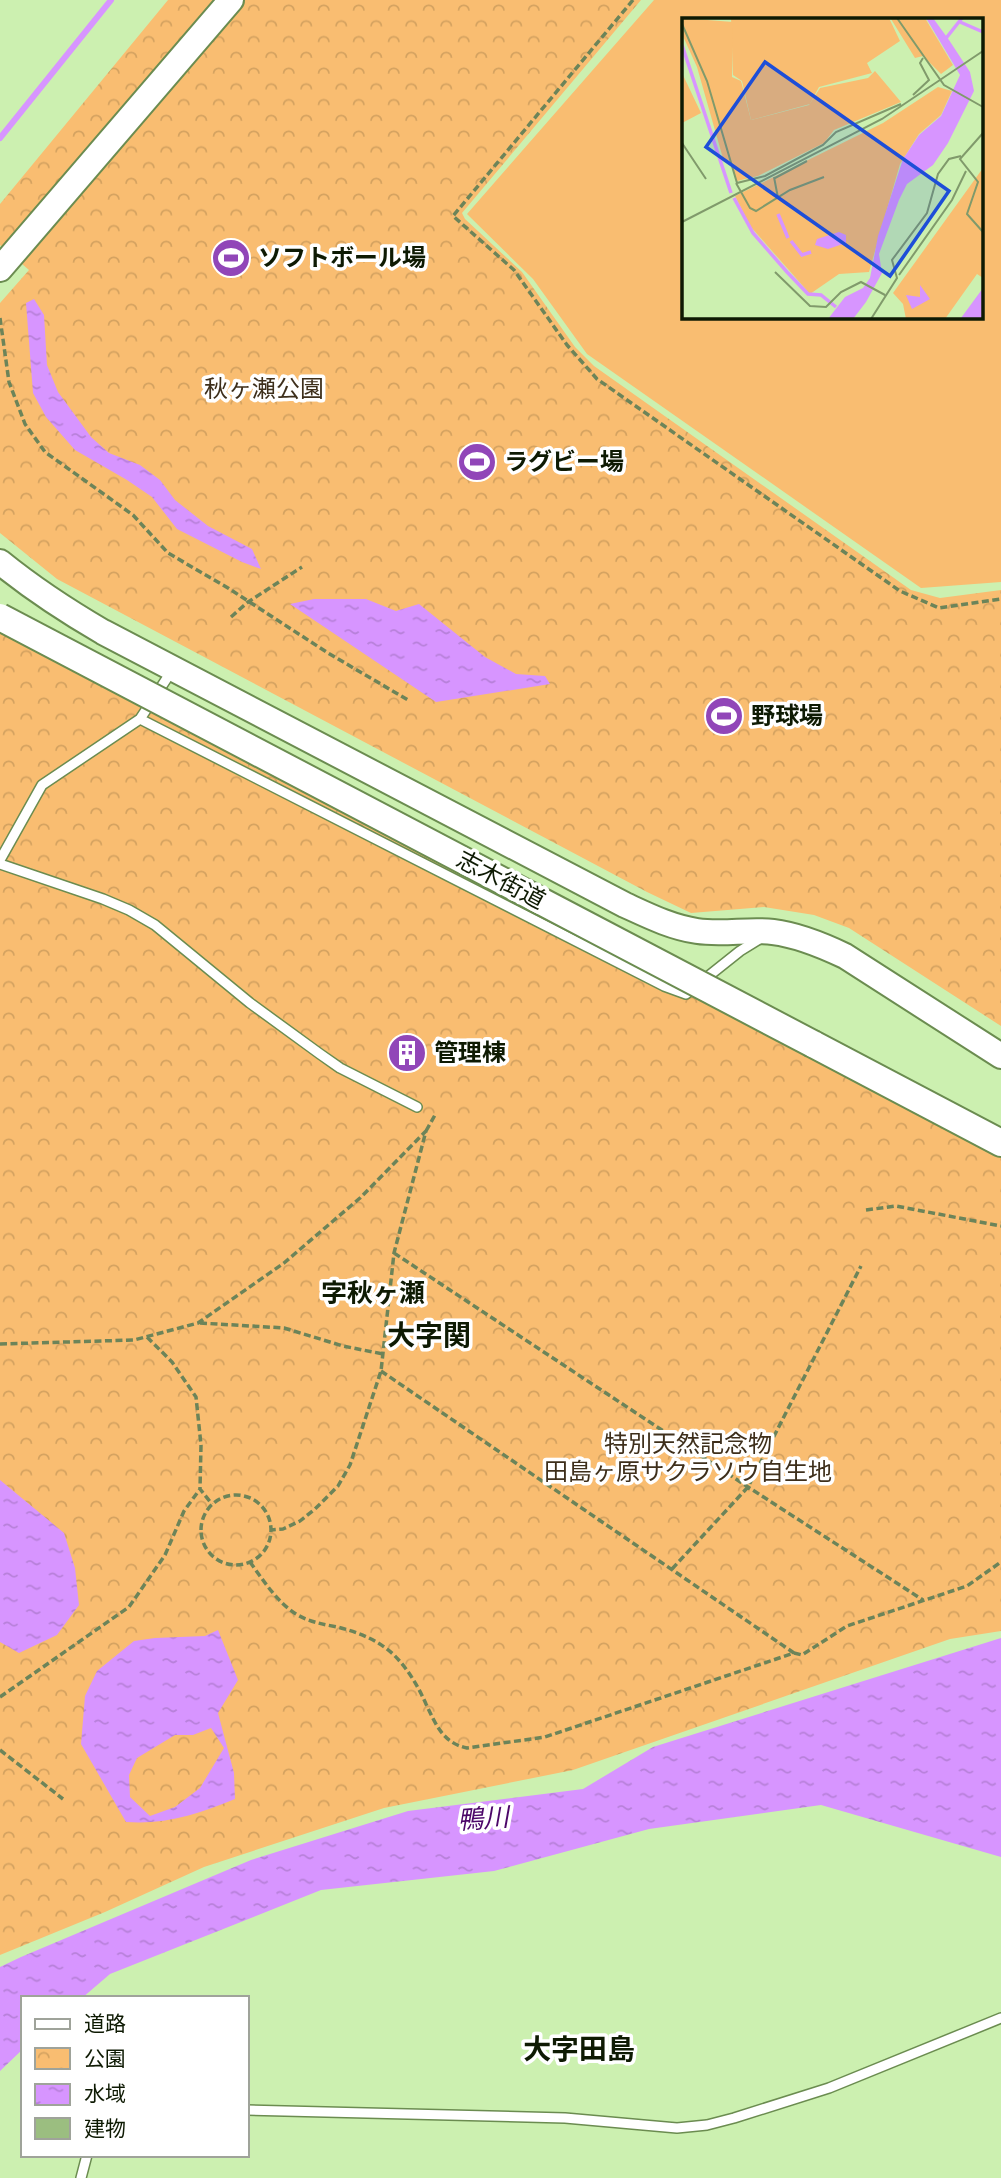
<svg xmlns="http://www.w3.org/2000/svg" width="1001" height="2178" viewBox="0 0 1001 2178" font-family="'Fira Sans','Noto Sans JP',sans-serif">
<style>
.green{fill:#f9bd71;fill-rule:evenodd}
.park{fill:url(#park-crowns)}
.water{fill:url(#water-ripples);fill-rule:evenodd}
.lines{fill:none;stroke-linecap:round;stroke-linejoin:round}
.stream{stroke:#d795ff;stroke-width:6}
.building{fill:url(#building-hatch);stroke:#76975b;stroke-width:2}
.lane-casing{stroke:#6b8c50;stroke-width:12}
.secondary-casing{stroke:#6b8c50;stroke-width:28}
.primary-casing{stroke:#6b8c50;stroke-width:30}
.path{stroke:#6c8459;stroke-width:3.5;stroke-dasharray:7 3.5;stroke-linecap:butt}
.lane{stroke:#fff;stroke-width:9}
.secondary{stroke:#fff;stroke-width:24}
.primary{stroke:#fff;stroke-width:26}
.primary-bridge-casing{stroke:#6b8c50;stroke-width:30;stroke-linecap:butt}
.primary-bridge{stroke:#fff;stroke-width:26}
.labels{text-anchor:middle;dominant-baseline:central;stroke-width:7;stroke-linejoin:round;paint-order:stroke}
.poi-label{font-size:24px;font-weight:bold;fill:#0e1a03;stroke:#fff;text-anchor:start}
.park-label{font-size:24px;fill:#3e2f1b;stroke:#fff}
.street-label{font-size:24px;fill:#0e1a03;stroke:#fff}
.neighbourhood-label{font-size:26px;font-weight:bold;fill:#0e1a03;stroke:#fff}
.water-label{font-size:26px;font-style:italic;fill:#4c0769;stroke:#fff}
.quarter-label{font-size:28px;font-weight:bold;fill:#0e1a03;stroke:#fff}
.inset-river{fill:none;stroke:#d795ff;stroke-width:3.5}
.inset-road{fill:none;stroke:#809a6b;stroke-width:2}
.view{fill:#1d4ed8;fill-opacity:0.15;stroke:#1d4ed8;stroke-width:3.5}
.inset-edge{fill:none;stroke:#0e1a03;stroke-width:3.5}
</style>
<defs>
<pattern id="park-crowns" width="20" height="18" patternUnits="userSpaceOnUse" patternTransform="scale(1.75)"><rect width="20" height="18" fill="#f9bd71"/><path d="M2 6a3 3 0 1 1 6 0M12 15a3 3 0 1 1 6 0" fill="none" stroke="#d4a260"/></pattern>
<pattern id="water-ripples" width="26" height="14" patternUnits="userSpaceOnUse" patternTransform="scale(1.75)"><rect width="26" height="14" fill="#d795ff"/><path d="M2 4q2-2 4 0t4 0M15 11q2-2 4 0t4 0" fill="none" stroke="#b780d9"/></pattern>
<pattern id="building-hatch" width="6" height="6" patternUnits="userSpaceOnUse" patternTransform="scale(1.75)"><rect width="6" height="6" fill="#9bbe80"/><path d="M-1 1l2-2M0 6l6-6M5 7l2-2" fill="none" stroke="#84a36d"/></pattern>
</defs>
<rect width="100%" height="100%" fill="#ccf0b0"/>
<path class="green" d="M654,0h347v582l-80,6 -334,-234 -54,-75 -66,-65zM982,19v298h-298v-298z"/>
<path class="park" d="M168,0h473l-179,213 3,6 57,53 53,75 19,19 317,224 29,8 61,-8v436l-152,-98 -35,-13 -50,-8 -73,6 -44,-21 -590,-313 -57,-46v-230l29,-33 -29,-25v-41z
M0,631l66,32 738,392 197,102v474l-51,8 -377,131 -189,38 -180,59 -99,45 -105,43z"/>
<path class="water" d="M34,299l10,16 3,50 11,27 33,45 18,16 31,12 20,15 15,20 33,26 44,23 9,20 -19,-7 -65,-33 -25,-32 -25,-17 -52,-30 -29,-33 -13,-24 -7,-90z
M314,599h52l30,12 23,-7 66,53 31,17 29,2 5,8 -114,18 -146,-98z
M0,1480l64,53 11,35 4,37 -22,30 -38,18 -19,-11z
M218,1630l20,50 -20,33 16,60 1,26c-36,15 -70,26 -109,23l-45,-78 4,-48 12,-25 37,-30 21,-3 50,-2zM211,1728l13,20 -24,40 -25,19 -25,9 -20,-19 -1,-22 8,-17 38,-23h18z
M1001,1638v219l-180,-52 -172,24 -155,42 -173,19 -211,84 -28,24h-59v51l-23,22v-104l21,-10 230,-97 157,-49 175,-22 70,-42z"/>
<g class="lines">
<path class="stream" d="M0,138l111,-138"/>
</g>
<path class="building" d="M400,1037l25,14 -10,18 -25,-14z"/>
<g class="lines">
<defs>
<path id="lane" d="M140,719l524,267 22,8 54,-43 21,-13
M0,860l42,-75 98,-66 33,-50
M0,864l103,35 26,11 26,15 95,78 70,51 20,14 77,39
M247,2110l318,8 112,10 30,-3 27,-7 95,-30 172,-70
M81,2178l6,-23"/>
<path id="secondary" d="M0,269l231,-269
M0,562c32,26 67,49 103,70l522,273c24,11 46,22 72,26 25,4 52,-2 76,1 25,3 49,13 72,24l156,100"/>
<path id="primary" d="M813,1044l188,99"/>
</defs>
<use href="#lane" class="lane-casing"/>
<use href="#secondary" class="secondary-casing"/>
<use href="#primary" class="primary-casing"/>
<path class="path" d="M633,0l-180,216 61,54 53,75 30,34 303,212 39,17 62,-9
M0,318l9,64 16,42 20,28 88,63 35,38 60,35 100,65 80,47
M231,617l17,-15 54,-35
M426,1131l9,-16
M866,1210l30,-4 105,20
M394,1253l354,234 175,113
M200,1323l84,5 59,18 40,8
M147,1337l25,25 24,35 5,48 -1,44 12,15
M0,1344l134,-4 64,-17 86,-60 76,-65 66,-67 -32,122 -13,118 -31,94 -12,21 -23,23 -15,12 -17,8 -12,1
M381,1371l413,282
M201 1530a35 35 0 1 1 70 0a35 35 0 1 1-70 0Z
M250,1562c13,18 27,40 46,52 13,8 26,10 41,13 21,5 41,13 57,28 14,14 24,31 32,49 10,21 17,39 41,44l78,-11 249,-84 8,2 45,-29 120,-40 34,-24
M672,1569l76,-82 113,-221
M0,1697l129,-90 36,-52 19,-44 16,-22
M0,1750l63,49"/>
<use href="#lane" class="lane"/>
<use href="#secondary" class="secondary"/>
<use href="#primary" class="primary"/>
<defs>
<path id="primary-bridge" d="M0,617l813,427"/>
</defs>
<use href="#primary-bridge" class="primary-bridge-casing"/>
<use href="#primary-bridge" class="primary-bridge"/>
</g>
<defs>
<symbol id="stadium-disc" viewBox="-11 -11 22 22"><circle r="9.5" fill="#9146b8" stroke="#fff"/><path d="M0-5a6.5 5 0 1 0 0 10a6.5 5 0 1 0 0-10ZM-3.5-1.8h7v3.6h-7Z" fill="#fff"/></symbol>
<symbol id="building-disc" viewBox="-11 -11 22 22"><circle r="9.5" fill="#9146b8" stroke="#fff"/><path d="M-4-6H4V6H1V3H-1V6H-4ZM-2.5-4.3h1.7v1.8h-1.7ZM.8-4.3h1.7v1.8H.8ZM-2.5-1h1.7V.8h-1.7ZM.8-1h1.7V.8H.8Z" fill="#fff"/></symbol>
</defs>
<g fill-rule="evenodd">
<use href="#stadium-disc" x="209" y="236" width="44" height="44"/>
<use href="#stadium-disc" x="455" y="440" width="44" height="44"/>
<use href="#stadium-disc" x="702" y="694" width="44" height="44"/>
<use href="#building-disc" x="385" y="1031" width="44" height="44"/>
</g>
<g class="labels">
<g class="poi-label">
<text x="258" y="258">ソフトボール場</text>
<text x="504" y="462">ラグビー場</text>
<text x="751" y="716">野球場</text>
<text x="434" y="1053">管理棟</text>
</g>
<g class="park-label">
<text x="264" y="389">秋ヶ瀬公園</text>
<text x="688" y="1444">特別天然記念物<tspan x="688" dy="28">田島ヶ原サクラソウ自生地</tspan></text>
</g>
<g class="street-label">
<text transform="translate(501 880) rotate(28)">志木街道</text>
</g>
<g class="neighbourhood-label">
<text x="373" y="1293">字秋ヶ瀬</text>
</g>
<g class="water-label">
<text transform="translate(483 1819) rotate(-4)">鴨川</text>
</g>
<g class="quarter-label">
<text x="429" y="1335">大字関</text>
<text x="579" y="2049">大字田島</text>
</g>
</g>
<g transform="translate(682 18)">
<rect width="301" height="301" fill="#ccf0b0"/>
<path d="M207,0l11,23 -33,22 5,10 -53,14 -9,17 -59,16 -9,-39 -9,-6 -2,-57zM243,0l28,47 -12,9 -18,-18 -8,2 -24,-39zM0,55l19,40 -19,10z" fill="#f9bd71"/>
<path d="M0,0l51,4 -1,55 9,4 10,39 58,-15 11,-17 48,-10 7,-7 26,31 -67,28 -10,13 -66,33 -21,5 -7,-20 -6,1 -27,-95 -15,-33zM256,69l14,4 -11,24 -22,19 -19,30 -31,108 -30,2 -29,20 -60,-68 -15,-30 148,-73zM301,150v110l-6,-4 -32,45h-39l-3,-15 -10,-11z" fill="#f9bd71"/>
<path d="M244,0h7l16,22 21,32 4,19 -26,52 -15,22 -26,19 -8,16 -20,54 3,19 -16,29 -13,17h-25l17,-22 18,-9 7,-10 8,-42 25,-77 16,-24 22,-19 19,-41zM157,214l7,3v8l-18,6 -13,-4 2,-6zM238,267l10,14 -18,10 -6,-14 14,2zM301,270v31h-22v-1z" fill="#d795ff"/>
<path class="inset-river" d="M278,4l23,10M261,24l19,-24M0,27l49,148M52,180l19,35 34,39 21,22 13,1 15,12M96,196l10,24M109,223l11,14 9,-3"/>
<path class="inset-road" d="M215,0l47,67 39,22M0,6l25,57 30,102 28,-7 58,-31 13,-13 65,-28M231,77l16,-15 -9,-17 3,-5M301,115l-23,26 18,23 -11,32 16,18M0,125l24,36M92,159l4,21M93,160l32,-17M54,165l14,25 6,3 34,-21 34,-13M0,204l200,-103 101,-68M93,254l35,34 16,1 15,-15 20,-10 24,13M217,257l53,-75 14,-29M189,301l26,-41 -5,-18 35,-47 11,-39 11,-15 12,-3"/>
<path class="view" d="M83,44l184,129 -59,85 -184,-129z"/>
<rect width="301" height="301" class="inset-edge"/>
</g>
<rect x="21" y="1996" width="228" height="161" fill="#ffffff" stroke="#9fa39a" stroke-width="2"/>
<rect x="35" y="2019" width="35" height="10" fill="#ffffff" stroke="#9fa39a" stroke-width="2"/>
<text x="84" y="2031" font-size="21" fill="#0e1a03">道路</text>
<rect x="35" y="2048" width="35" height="21" fill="url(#park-crowns)" stroke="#9fa39a" stroke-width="2"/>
<text x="84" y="2066" font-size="21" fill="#0e1a03">公園</text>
<rect x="35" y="2084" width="35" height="21" fill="url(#water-ripples)" stroke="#9fa39a" stroke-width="2"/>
<text x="84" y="2101" font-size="21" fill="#0e1a03">水域</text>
<rect x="35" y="2118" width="35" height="21" fill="#9bbe80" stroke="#9fa39a" stroke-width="2"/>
<text x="84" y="2136" font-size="21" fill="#0e1a03">建物</text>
</svg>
